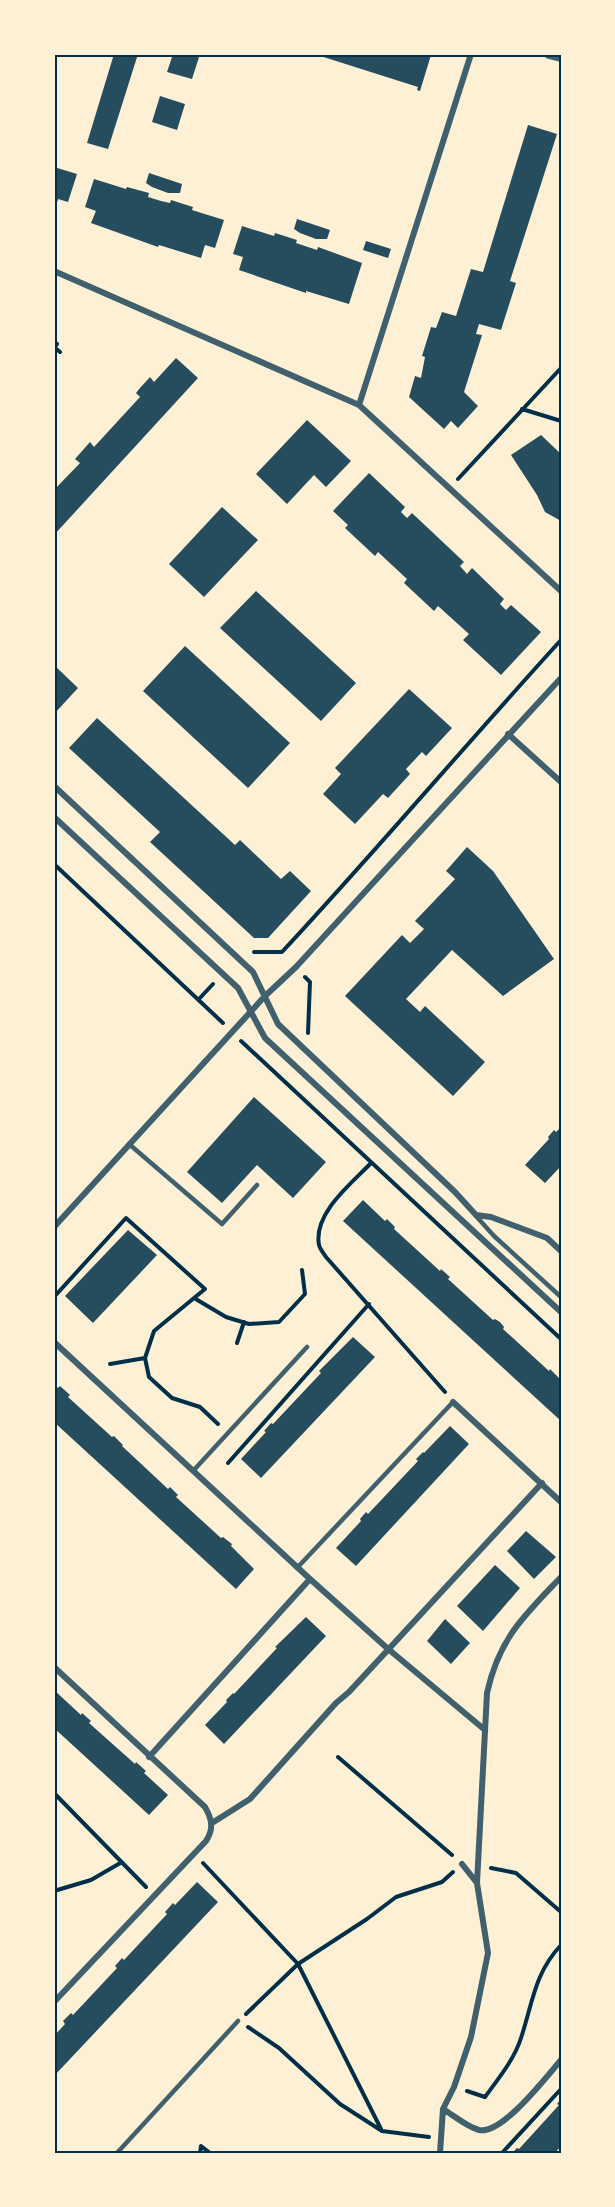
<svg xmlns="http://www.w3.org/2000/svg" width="615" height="2207" viewBox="0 0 615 2207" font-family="'Asap Condensed',sans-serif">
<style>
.building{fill:#264d5e}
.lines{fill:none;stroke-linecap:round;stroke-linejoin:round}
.path{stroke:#003049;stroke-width:4}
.service{stroke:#3f606c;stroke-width:4.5}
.minor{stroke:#3f606c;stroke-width:6}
.tertiary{stroke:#3f606c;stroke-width:10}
.neatline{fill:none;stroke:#003049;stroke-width:2}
</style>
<rect width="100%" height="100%" fill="#fdf0d5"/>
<path class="building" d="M114,54h24l-30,95 -21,-6z
M173,54h27l-8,25 -25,-7z
M314,54h104l10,3v-3l3,1 -11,36 -3,-1 1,-3z
M160,96l25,8 -8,26 -25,-8z
M528,125l29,9 -47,147 6,2 -15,47 -22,-6 -3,10 6,1 -18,57 14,14 -20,22 -7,-7 -7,8 -35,-32 6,-21 6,2 4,-21 -3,-1 9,-29 5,1 6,-16 14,4 15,-47 12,3z
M54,167l23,7 -9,28 -10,-3 -3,11z
M149,173l33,11 -2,9h-12l-16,-6 -6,-4z
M94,179l32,10 1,-2 22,6 -1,4 13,4 9,2 1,-3 22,7 -1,3 32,10 -9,28 -10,-3 -4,13 -42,-13 -1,2 -67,-24 5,-12 -11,-4z
M297,219l33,11 -3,9h-11l-16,-6 -6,-4z
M242,226l32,10 1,-3 22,7 -1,3 21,7 1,-3 44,16 -13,41 -43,-13v2l-67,-23 4,-13 -10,-3z
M366,241l25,8 -3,9 -25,-8z
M176,358l22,20 -144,157v-45l26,-27 -5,-4 15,-17 4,5 46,-50 -4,-4 4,-5 10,-11 4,5z
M307,420l44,41 -25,26 -12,-12 -27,29 -31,-30z
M541,435l20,19v67l-16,-9 -8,-17 -26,-40z
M369,473l36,34 -4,5 6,6 5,-5 52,49 -4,4 7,8 5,-6 32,31 -4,5 6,6 5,-5 30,27 -40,43 -38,-35 6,-6 -31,-28 -4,5 -30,-28 3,-4 -29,-27 -3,4 -30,-28 3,-3 -15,-14z
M222,507l36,33 -54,57 -35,-33z
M256,591l100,92 -35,38 -101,-93z
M185,646l105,97 -42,45 -105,-97z
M54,665l24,23 -24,26z
M409,689l43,39 -26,28 -4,-4 -16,17 4,5 -22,24 -5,-4 -28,30 -32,-30 18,-20 -6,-6z
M97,718l138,127 5,-5 41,39 9,-8 21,20 -43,47h-14l-104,-96 10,-10 -91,-84z
M467,847l26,24 61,88 -51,37 -51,-46 -46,49 14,13 5,-6 60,56 -32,34 -108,-100 57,-61 8,8 14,-14 -9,-8 40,-42 -9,-8z
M254,1097l72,65 -33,36 -36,-33 -35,38 -35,-31z
M561,1127v39l-16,17 -20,-18 24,-26 -1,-2 6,-7 2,2z
M363,1200l22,21 2,-2 8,8 -1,2 46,42 1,-2 9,8 -2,2 45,41 2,-1 5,3 4,5 -1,2 46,42 1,-2 9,9 2,43 -218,-200z
M128,1230l29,25 -64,68 -28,-27z
M353,1337l22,20 -114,121 -20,-19 25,-27 -2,-1 7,-8 2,1 48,-51 -2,-2z
M54,1384l4,4 2,-2 10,9 -2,2 44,40 2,-1 9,9 -1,1 46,43 2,-2 8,8 -2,2 45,41 2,-1 9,7 -1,2 23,23 -18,20 -182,-167z
M450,1426l19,18 -113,122 -20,-18 25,-27 -1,-2 6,-7 2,2 50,-53 -2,-2 7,-7 1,1z
M526,1531l30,26 -22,22 -27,-28z
M495,1565l25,23 -37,43 -26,-25z
M306,1617l20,19 -102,108 -19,-19 22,-23 -1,-2 7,-7 1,1 43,-46 -2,-1z
M445,1619l25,24 -19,21 -24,-23z
M54,1690l27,25 1,-2 9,8 -2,2 46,41 1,-2 10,9 -2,2 24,22 -19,20 -95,-87z
M197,1882l21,20 -164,174v-40l11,-12 -2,-3 8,-8 2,2 44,-47 -2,-2 7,-8 2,2 43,-46 -2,-2 8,-9 2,2z
M561,2099v47l-6,7h-43l5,-5 2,1 40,-44 -2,-1z"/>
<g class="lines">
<path class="path" d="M54,342l3,2 -3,4
M54,347l6,5
M522,409l39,12
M458,479l103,-111
M54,864l169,159
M254,952h28c95,-102 185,-209 279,-312
M305,977l5,5 -2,51
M199,999l14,-15
M241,1041l320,298
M371,1163c-19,20 -58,50 -52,82 1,4 5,9 7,12l119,135
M54,1297l72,-79 79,71 -51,42 -9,27 4,19 23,21 28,9 18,17
M194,1298l32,19 23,7 30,-2 26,-28 -3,-24
M237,1343l7,-21
M110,1364l35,-6
M228,1463l141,-159
M338,1757l114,98
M54,1793l92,94
M203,1863l95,101 83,165
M491,1868l25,5 45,39
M54,1891l37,-11 31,-18
M246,2014l52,-50 69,-45 29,-22 46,-15 11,-10
M248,2027l31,21 61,56 42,27 47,6
M467,2091l18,6c13,-18 29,-37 36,-59 12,-36 13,-64 40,-93
M200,2153l1,-7 9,7
M502,2153l59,-64"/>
<path class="service" d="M129,1144l93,80 35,-39
M476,1216l18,20 67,61
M193,1471l114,-124
M297,1568l156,-166
M117,2153l121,-132"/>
<path class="minor" d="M54,271l305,134 202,186
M359,405l112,-351
M508,734l53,48
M54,786l199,186 25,52 177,168 21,23 15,2 56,21 14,13
M54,817l184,171 27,50 296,274
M54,1227l211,-231 31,-29 265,-289
M54,1342l256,237 77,69 98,82
M453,1402l108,100
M54,1667l151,140c7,12 9,22 1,34l-152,161
M149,1757l161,-178
M212,1823l38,-24 86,-96 13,-11 193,-209
M462,1864l15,19
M443,2109c10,6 24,18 36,21 23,5 67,-53 82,-70
M440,2153l3,-44 11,-22 17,-50 17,-84 -11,-70 10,-190c12,-55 37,-77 74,-116"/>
<path class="tertiary" d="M549,54l12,3"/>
</g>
<rect width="615" height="2207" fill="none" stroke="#fdf0d5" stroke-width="111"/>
<rect x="56" y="56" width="504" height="2096" class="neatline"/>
</svg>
